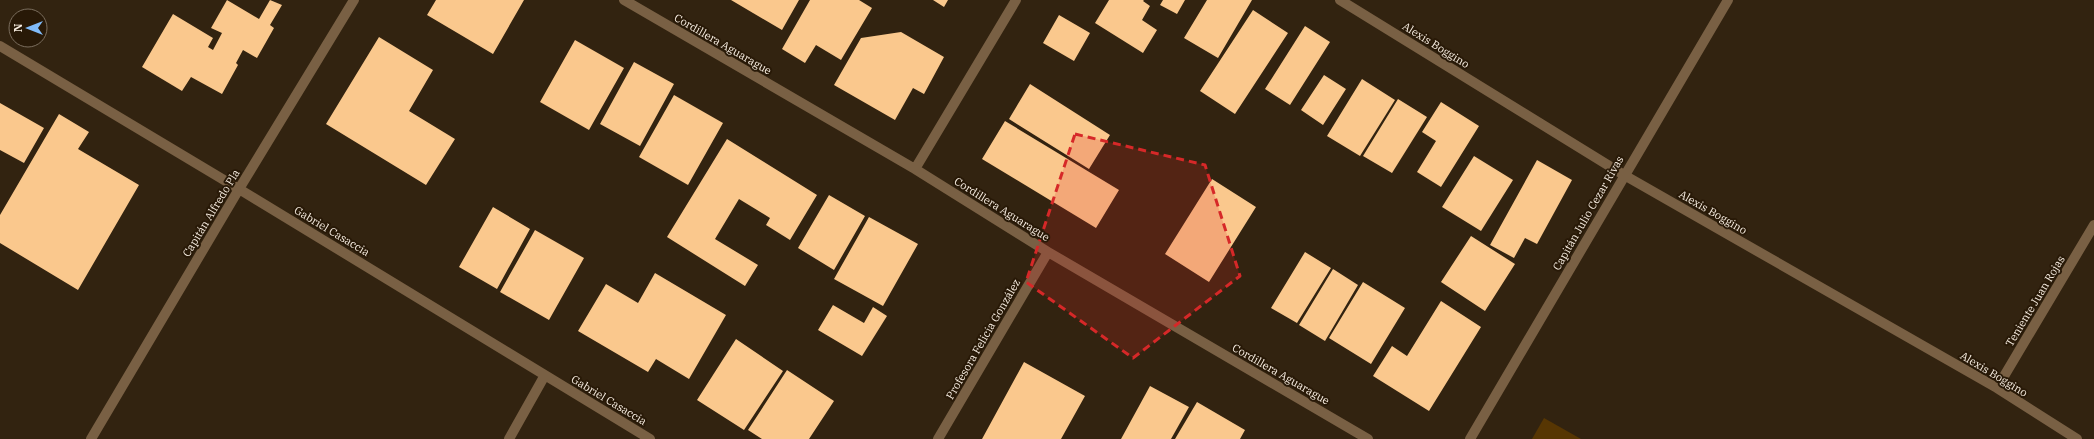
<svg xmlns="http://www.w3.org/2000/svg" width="2094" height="439" viewBox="0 0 2094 439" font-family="'IBM Plex Serif',serif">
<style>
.green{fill:#573603}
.building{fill:#fac88d}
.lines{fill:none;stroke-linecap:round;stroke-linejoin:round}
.street{stroke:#796044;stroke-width:10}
.marked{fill:#d62828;fill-opacity:0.2;stroke:#d62828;stroke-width:3;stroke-dasharray:8 5;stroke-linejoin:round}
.labels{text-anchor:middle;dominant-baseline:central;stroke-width:4;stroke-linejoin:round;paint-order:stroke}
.street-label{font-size:11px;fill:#f7ede1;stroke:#281907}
</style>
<rect width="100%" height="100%" fill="#322310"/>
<path class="green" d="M1544,418l37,21h-49z"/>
<path class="building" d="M227,0l32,19 11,-19 12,5 -12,20 4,3 -17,30 -14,-8 -7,13 2,2 -16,29 -31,-17 -9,14 -40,-24 31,-53 40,24 -5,9 5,3 9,-17 -11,-5z
M436,0h88l-31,54 -66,-39z
M731,0h68l-17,30z
M810,0h49l13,8 -31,52 -25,-15 -11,18 -23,-14z
M933,0h15l-4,7z
M1109,0h35l-1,1 7,5 -8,14 15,10 -14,23 -48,-30z
M1163,0h22l-8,14 -17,-9z
M1207,0h45l-34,58 -34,-20z
M1253,10l35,23 -53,81 -35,-23z
M1059,15l31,18 -16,28 -31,-18z
M1305,26l25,16 -40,63 -25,-16z
M901,32l43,25 -20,37 -11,-6 -18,32 -61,-35 27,-47z
M379,37l54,33 -24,41 46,28 -29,46 -100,-61z
M575,40l49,28 -35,62 -49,-28z
M634,62l40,22 -34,62 -40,-22z
M1324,75l22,14 -23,36 -22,-15z
M1362,79l33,21 -35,56 -33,-20z
M1030,84l80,51 -21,34 -80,-50z
M674,95l49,28 -35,62 -49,-28z
M1398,99l29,18 -35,56 -29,-17z
M1441,102l38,24 -38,61 -24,-15 19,-31 -14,-9z
M0,103l44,25 -20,35 -24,-13z
M59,114l30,18 -11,17 61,36 -61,105 -78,-47v-28z
M1005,121l114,69 -23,38 -114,-69z
M727,139l90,56 -27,45 -24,-15 4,-7 -31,-19 -24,40 43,26 -13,21 -78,-49z
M1474,156l39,24 -32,51 -39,-24z
M1537,160l35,20 -35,64 -12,-6 -11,20 -24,-13z
M1212,179l44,28 -47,75 -44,-28z
M829,195l36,21 -31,54 -36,-22z
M493,207l37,22 -33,60 -38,-22z
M869,217l49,27 -35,62 -49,-27z
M535,230l49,28 -35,62 -49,-28z
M1471,236l44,28 -30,47 -44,-29z
M1305,252l26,16 -34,55 -26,-15z
M1333,269l25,16 -33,56 -26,-16z
M655,273l71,42 -37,64 -33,-20 -8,13 -70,-41 28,-47 32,19z
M1363,282l42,26 -34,56 -42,-26z
M1441,301l40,26 -52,84 -56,-35 19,-30 15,10z
M833,305l31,18 9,-16 14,9 -25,40 -44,-26z
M736,339l47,32 -39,59 -47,-30z
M1024,362l61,34 -24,43h-79z
M787,370l47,31 -25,38h-47l-14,-9z
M1150,386l39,21 -18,32h-50z
M1197,402l48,28 -5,9h-65z"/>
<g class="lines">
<path class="street" d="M624,0l291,169 133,83 320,187
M1340,0l284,175 373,213 80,51
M0,46l239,143 411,250
M915,169l101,-169
M1997,388l97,-163
M91,439l148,-250 115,-189
M509,439l36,-64
M938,439l110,-187
M1470,439l258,-439"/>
</g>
<path class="marked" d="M1075,134l130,31 35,111 -107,82 -107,-76z"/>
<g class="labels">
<g class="street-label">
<text transform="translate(723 44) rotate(30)">Cordillera Aguarague</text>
<text transform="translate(1436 45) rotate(32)">Alexis Boggino</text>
<text transform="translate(1002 209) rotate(32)">Cordillera Aguarague</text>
<text transform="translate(1713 212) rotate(30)">Alexis Boggino</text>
<text transform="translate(211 213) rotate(-59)">Capitán Alfredo Pla</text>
<text transform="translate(1588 213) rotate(-60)">Capitán Julio Cezar Rivas</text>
<text transform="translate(332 231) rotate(31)">Gabriel Casaccia</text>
<text transform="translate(2035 301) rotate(-59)">Teniente Juan Rojas</text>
<text transform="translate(983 339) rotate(-60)">Profesora Felicia González</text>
<text transform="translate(1281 374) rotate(30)">Cordillera Aguarague</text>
<text transform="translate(1994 374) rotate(31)">Alexis Boggino</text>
<text transform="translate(609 400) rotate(31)">Gabriel Casaccia</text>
</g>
</g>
<g transform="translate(28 28) rotate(270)"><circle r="19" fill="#281907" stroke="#7b6e5e"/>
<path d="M0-3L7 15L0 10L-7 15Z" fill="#81bcfa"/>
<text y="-6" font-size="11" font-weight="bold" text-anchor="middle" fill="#f7ede1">N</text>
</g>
</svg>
